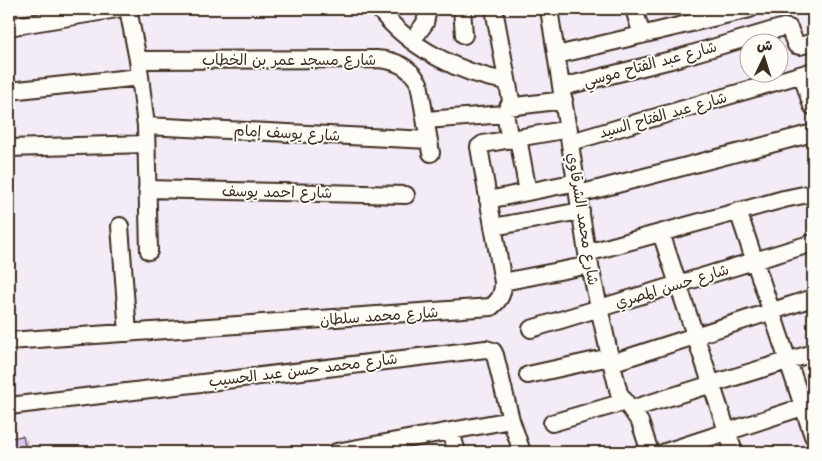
<svg xmlns="http://www.w3.org/2000/svg" width="822" height="461" viewBox="0 0 822 461" font-family="'Comic Neue','Playpen Sans Arabic',sans-serif">
<style>
.building{fill:#ddc3f3;stroke:#3b2a1e;filter:url(#shadow)}
.lines{fill:none;stroke-linecap:round;stroke-linejoin:round}
.minor-casing{stroke:#3b2a1e;stroke-width:20}
.minor{stroke:#fdfcf7;stroke-width:16}
.labels{text-anchor:middle;dominant-baseline:central;stroke-width:4;stroke-linejoin:round;paint-order:stroke}
.street-label{font-size:15px;fill:#3b2a1e;stroke:#fdfcf7}
</style>
<defs>
<filter id="shadow"><feDropShadow dx="4.5" dy="4.5" stdDeviation="2.5" flood-color="#0004"/></filter>
</defs>
<rect width="100%" height="100%" fill="#f3ebf6"/>
<filter id="ink" filterUnits="userSpaceOnUse"><feTurbulence type="fractalNoise" baseFrequency=".02" numOctaves="2"/><feDisplacementMap in="SourceGraphic" scale="10" xChannelSelector="R" yChannelSelector="G"/><feConvolveMatrix kernelMatrix="1 2 1 2 8 2 1 2 1" color-interpolation-filters="sRGB"/></filter>
<g filter="url(#ink)">
<path class="building" d="M23,436l3,16h-17v-14z"/>
<g class="lines">
<defs>
<path id="minor" d="M128,9l10,51 8,66 3,125
M379,9c29,38 81,65 128,72
M462,9l2,26
M494,9l18,97
M549,9l38,244 23,104 9,36 21,29 10,30
M634,9l8,26
M9,27l108,-18
M412,41l13,-18 3,-14
M557,55l193,-46
M138,60l238,-1c19,1 33,7 43,24l12,70
M802,75l10,31
M562,87l109,-27 113,-33 5,1 7,17 4,1 13,-4
M9,91l131,-14
M426,120l79,-6
M146,126l283,14
M518,138l10,54
M510,140l-5,-26 3,-7 56,-7
M571,142l242,-71
M9,148l137,-4
M147,189l259,6
M579,194l234,-61
M488,200l89,-18
M738,211l75,225
M120,226l8,107
M493,227l88,-16
M661,233l73,219
M587,253l197,-54 29,-6
M503,282l87,-17
M531,329l282,-86
M9,341l482,-34c9,-7 12,-13 12,-25l-24,-135 4,-3 86,-15
M611,363l202,-65
M528,375l82,-18
M9,406l477,-57 7,2 2,4 16,65 11,32
M631,409l182,-56
M552,423l72,-21
M451,432l6,20
M336,452l175,-32
M665,452l147,-48"/>
</defs>
<use href="#minor" class="minor-casing"/>
<use href="#minor" class="minor"/>
</g>
</g>
<g class="labels">
<g class="street-label">
<text x="289" y="60">شارع مسجد عمر بن الخطاب</text>
<text transform="translate(650 64) rotate(-15)">شارع عبد الفتاح موسي</text>
<text transform="translate(663 115) rotate(-16)">شارع عبد الفتاح السيد</text>
<text transform="translate(287 133) rotate(3)">شارع يوسف إمام</text>
<text transform="translate(277 192) rotate(1)">شارع احمد يوسف</text>
<text transform="translate(583 219) rotate(81)">شارع محمد الشرقاوي</text>
<text transform="translate(672 286) rotate(-17)">شارع حسن المصري</text>
<text transform="translate(379 316) rotate(-4)">شارع محمد سلطان</text>
<text transform="translate(303 370) rotate(-7)">شارع محمد حسن عبد الحسيب</text>
</g>
</g>
<rect width="822" height="461" fill="none" stroke="#fdfcf7" stroke-width="30"/>
<rect x="15" y="15" width="792" height="431" fill="none" stroke="#3b2a1e" stroke-width="2" filter="url(#ink)"/>
<g transform="translate(764 58) rotate(4)"><circle r="24" fill="#fdfcf7" stroke="#afa8a0"/>
<path d="M0-4L9 19L0 12L-9 19Z" fill="#3b2a1e"/>
<text y="-8" font-size="14" font-weight="bold" text-anchor="middle" fill="#3b2a1e">ش</text>
</g>
</svg>
